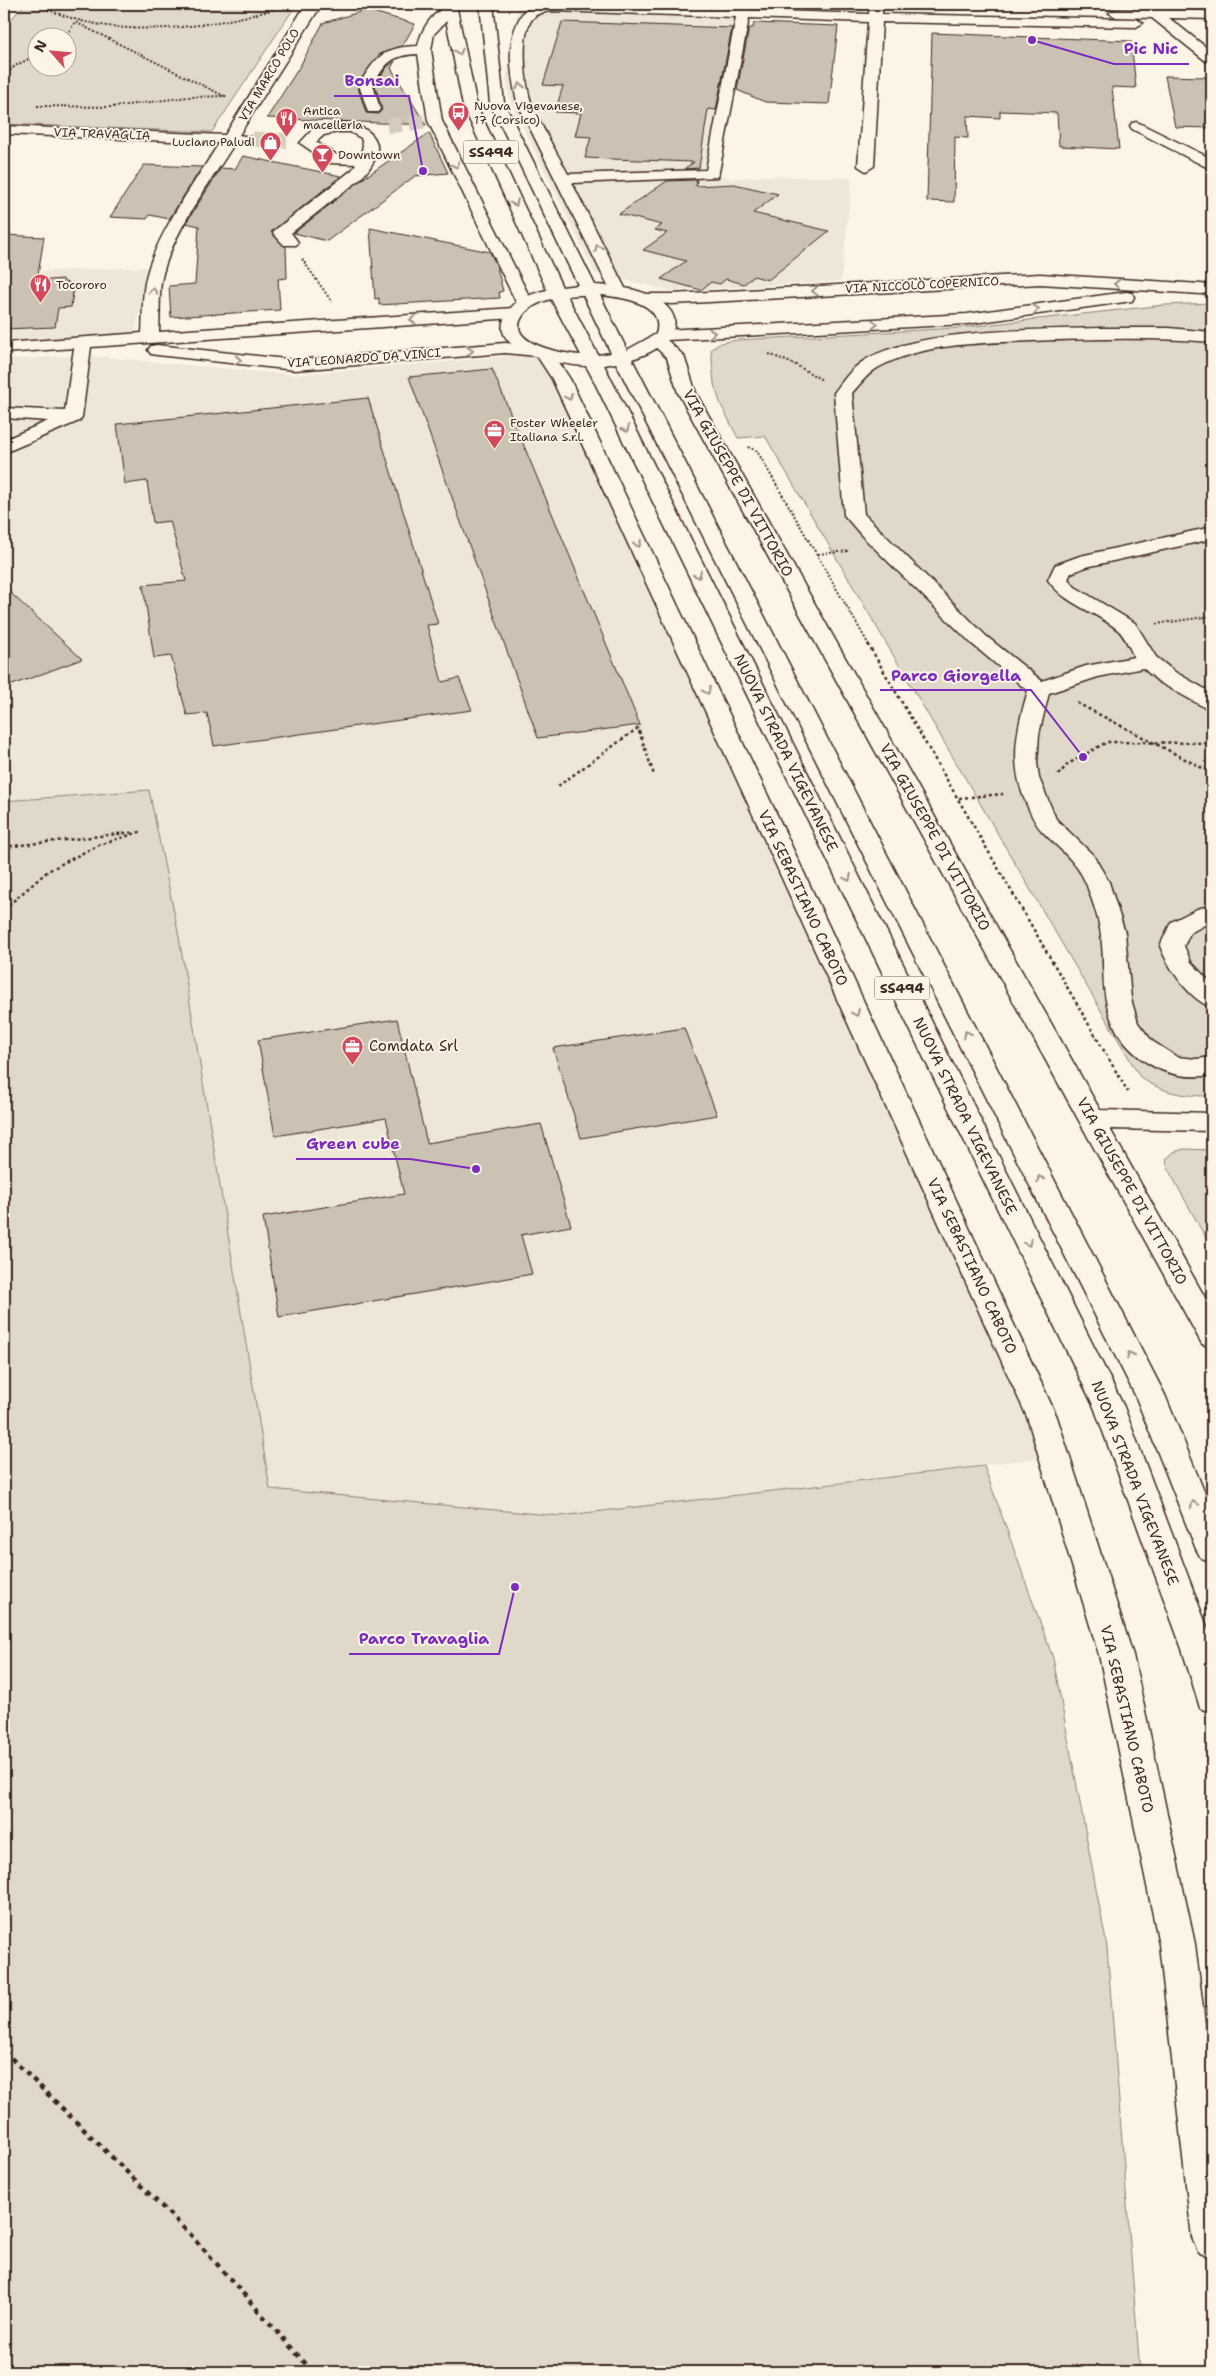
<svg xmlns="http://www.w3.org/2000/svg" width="1216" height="2376" viewBox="0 0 1216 2376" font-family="'Shantell Sans',sans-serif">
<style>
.built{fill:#eee6d6}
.green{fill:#e0d8c8;stroke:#8e8173;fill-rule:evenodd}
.building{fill:#ccc2b3;stroke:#3b2a1e}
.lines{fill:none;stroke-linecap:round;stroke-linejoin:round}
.minor-tunnel{stroke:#d5ccbd;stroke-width:15;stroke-dasharray:15 8;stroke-linecap:butt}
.minor-casing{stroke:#3b2a1e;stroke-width:3}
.major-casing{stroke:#3b2a1e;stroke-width:3}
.path-far2{stroke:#3b2a1e;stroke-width:2;stroke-dasharray:2 2;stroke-linecap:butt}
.path-far1{stroke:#3b2a1e;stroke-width:2.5;stroke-dasharray:3 3;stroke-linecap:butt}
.path{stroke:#3b2a1e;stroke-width:4.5;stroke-dasharray:5 5;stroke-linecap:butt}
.minor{fill:#fcf5e5;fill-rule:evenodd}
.major{fill:#fcf5e5;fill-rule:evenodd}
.oneway{stroke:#9c9082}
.labels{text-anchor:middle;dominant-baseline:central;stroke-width:4;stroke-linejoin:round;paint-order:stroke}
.far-street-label{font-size:12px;fill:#3b2a1e;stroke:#fcf5e5}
.far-poi-label{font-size:12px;fill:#3b2a1e;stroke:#fcf5e5;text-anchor:start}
.shield{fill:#fcf5e5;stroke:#75675a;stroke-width:1}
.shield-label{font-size:14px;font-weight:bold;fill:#3b2a1e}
.street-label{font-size:15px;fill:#3b2a1e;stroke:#fcf5e5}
.poi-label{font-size:15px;fill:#3b2a1e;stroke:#fcf5e5;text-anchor:start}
.leader{fill:none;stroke:#7b2cbf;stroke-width:2}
.callout-dot{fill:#7b2cbf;stroke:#fcf5e5;stroke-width:2}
.callout-label{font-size:16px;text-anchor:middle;font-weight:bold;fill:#7b2cbf;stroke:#fcf5e5;stroke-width:4;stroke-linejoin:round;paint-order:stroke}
</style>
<rect width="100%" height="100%" fill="#fcf5e5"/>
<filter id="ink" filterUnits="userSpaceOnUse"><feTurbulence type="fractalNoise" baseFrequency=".02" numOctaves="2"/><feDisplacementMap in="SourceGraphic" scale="10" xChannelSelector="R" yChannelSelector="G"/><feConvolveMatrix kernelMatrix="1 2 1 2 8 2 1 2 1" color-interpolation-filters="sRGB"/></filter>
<g filter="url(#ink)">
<path class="built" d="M518,6l232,10 -29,159 12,4 28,-3 91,2 -11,103 -169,10 -77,-18 -84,-170 -5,-23z
M151,267l-16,64 -37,6 -94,5v-69z
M532,354l28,7 497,1051 15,42 -512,62 -290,-27 -91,-552 -30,-147 -145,11v-441l77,-5 214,20z"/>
<path class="green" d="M24,4h269l3,1 -84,127 -208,-8v-96zM38,38h30v30h-30z
M969,4h142l10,5z
M1212,4v6c-15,0 -41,5 -53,-5z
M1212,303v793c-28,0 -48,-2 -72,-19l-375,-641 -27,2 -17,-33 -7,-21 -3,-35 10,-6 16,-3 220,-12 207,-23z
M149,790l30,147 91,552 290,27 424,-50 69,192 54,289 33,425h-1136v-1571z
M1184,1149l28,1v99l-44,-80 -2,-10 8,-7z"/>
<path class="building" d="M366,10l49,14 -12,21 -23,9 -23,30 9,29 12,1 4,-4 -7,-25 12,-18 8,-6 -4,7 35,57 -159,-7 33,-52 23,-43z
M562,22l170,6 -16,82 -8,-1 -9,59 -15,1 10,-7 -109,-4 6,-21 -16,-1 6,-23 -26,-1 8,-26 -20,-1z
M754,23l84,3 -9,78 -64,-2 -28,-12 12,-62h4z
M932,33l199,8 5,47 -24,-1 7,62 -60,-3 -2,-33 -57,-2v7l-33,-2 1,22 -13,-1 -1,65 -27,-1z
M1165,76l41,1 6,32v19l-37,-1z
M429,133l19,40 -33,3 -88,65 -33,-8 67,-53z
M243,156l98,20 -70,56 15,15 1,31 -9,1 2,31 -109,7 -2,-31 26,-2 4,-58 -13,-3 35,-55 14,1z
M144,165l58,2 -33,52 -19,-4 -3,4 -37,-2z
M697,180l-1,6 38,-2 44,10 -25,19 76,18 -61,49 -14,-4 -10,8 -18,-5 -6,5 -9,-2 -10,8 -40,-11 25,-18 -43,-11 24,-17 -12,-3 7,-5 -43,-11 48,-33z
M370,228l120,24 6,12 7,27 -4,1 1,6 -121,7v-7l-4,1z
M4,235l40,2 -7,44 26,-2 1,3 10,2 -3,23 -13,1 -3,19 -51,2z
M492,369l148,356 -102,13 -129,-361z
M368,398l70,226 -11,1 15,57 17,-4 13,32 -258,36 -7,-33 -20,2 -16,-59 -17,2 -11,-73 43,-4 -16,-60 -17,2 -6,-42 -22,3 -8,-60z
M4,587l78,72 -78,29z
M397,1019l30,124 114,-19 30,102 -50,9 11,39 -253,43 -16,-100 141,-23 -18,-76 -111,18 -17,-96z
M684,1028l33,87 -136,23 -28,-90z"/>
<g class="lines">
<path class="minor-tunnel" d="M387,126l37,-4
M253,139l34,2"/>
<defs>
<path id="minor" d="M306,4h16l-83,131 11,2 2,3 -7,4h-11c-25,41 -64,91 -73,138 -2,16 -1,34 -2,50l355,-24 6,1 3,4 -3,4 -6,1 -423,29 -9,70 -3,4 -75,32v-13l44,-19 -44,-3v-10l61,3 9,-63 -70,5v-10l138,-10c1,-16 0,-34 3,-50 8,-45 50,-100 74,-140l-215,-9v-8l221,9z
M547,4l190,5 2,-5h12v6l118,4 1,-10h12v10l254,5 7,4 -7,4 -254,-5 -8,144 -8,5 -8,-5 10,-144 -119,-4 -31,159 -146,6 55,109 -2,4h-12l-2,-4 -94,-190c-7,-31 -12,-64 7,-91zM552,11l184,6 -30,153 -138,4c-12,-23 -27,-47 -37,-72 -6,-18 -12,-71 3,-85 5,-5 12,-5 18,-6z
M450,6l7,4 -23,24 -3,16 11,71 91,183 -2,4h-12l-2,-4 -89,-183 -10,-67c-27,1 -32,9 -45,31l7,24 -2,3h-10l-9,-27c17,-28 24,-38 59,-39 3,-16 15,-36 32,-40z
M1153,8l59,3v8l-43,-1 43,34v11l-5,-1 -55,-44 -36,-1 -7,-4 7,-4z
M1137,122l75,37v11l-80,-41 -2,-3 2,-3z
M344,123c34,5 44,25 20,52 -6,7 -14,12 -21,17 -18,14 -35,28 -52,41l7,9 -2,3h-12l-11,-12 2,-3 77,-60 4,-6 -27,-1 -29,-20 13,-14zM338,132h12l11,6 2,7 -2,10h-24l-21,-13 8,-7z
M1040,274l161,10 6,1 2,4 -2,4 -6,1 -161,-10 -368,20 -36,-2 -2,-4 2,-4h36z
M1126,292l6,1 2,4 -2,4 -165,23 -300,16 17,16 12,37 404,717 112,3v18l-102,-2 102,181v37l-10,-3 -524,-951 -11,-35 -18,-17 7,-5 2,-5 6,-1 303,-16z
M1100,328h68l44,4v10c-61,-5 -120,-3 -181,-1 -51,2 -106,2 -152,26 -11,6 -19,17 -27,26l12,121 122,122 56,45 44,-15 48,-9c-4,-8 -9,-21 -16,-27 -22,-19 -53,-25 -70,-50l7,-15 25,-9 132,-29v12l-126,28 -15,6 -3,6 7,8 60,36 21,34 19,15 37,21v15l-8,-1 -45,-25 -16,-14 -45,9 -49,16 -10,41 -2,29 2,15 17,41 37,36 16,27 16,51 6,66 7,24 14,18 25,16 20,2 15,-2v18c-49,8 -94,-21 -105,-70 -5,-20 -3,-40 -5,-60 -1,-20 -8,-40 -15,-59 -9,-24 -28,-37 -45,-55 -7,-7 -11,-17 -15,-26 -18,-39 -11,-75 1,-114l-56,-47 -110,-108 -18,-21 -10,-122c8,-11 17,-24 28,-31 52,-34 176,-32 238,-34z
M505,343l30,3 16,4 19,29 209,440 278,598 76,238 62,289 17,136v178l-14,-6 -6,-14 -33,-294 -60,-289 -72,-238 -272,-598 -203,-440 -15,-23 -32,-3 -210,17 -138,-15 -6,-1 -3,-4 3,-4 6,-1 138,15z
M1212,905v16l-22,12 -6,13 7,16 21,22v23c-22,-6 -44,-40 -52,-61l11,-24 26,-13z"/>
<path id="major" d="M443,4h13l21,102 85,181 16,-2 -88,-182 -10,-99h13l11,99 91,182c19,1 43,3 60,13 42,24 8,53 -23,61l533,1036 47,116v51l-11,-4 -5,-9 -61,-154 -519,-1032 -12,2 520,1042 88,233v73l-12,-5 -18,-59 -88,-242 -503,-1032 -5,-9c-22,-1 -101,-14 -80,-51 8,-15 24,-21 41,-25l-84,-184zM578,295h5l28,58 -13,2 -31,-59zM600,295c20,2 66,7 56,39l-29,16zM551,299l30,56c-16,-1 -76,-11 -59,-38 6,-10 18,-15 29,-18z"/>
</defs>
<use href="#minor" class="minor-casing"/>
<use href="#major" class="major-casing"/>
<path class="path-far2" d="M37,4c74,39 168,25 245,3
M65,38l10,-16 149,74
M4,76l11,-10 23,-12
M37,106l75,1 76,-10 39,-1
M302,259l30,43
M769,354l27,11 26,15
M748,447l9,4 112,194
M818,554l31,-3
M1156,624l56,-8"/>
<path class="path-far1" d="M868,644l260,448
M1077,703l135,70
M1058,775l10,-11 39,-22 105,1
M558,786l80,-58 16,47
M959,798l44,-4
M4,847l131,-15
M4,909l44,-38 50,-26 45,-14"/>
<path class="path" d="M4,2051l187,184 122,137"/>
<use href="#minor" class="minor"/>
<use href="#major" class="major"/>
</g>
<defs><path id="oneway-chevron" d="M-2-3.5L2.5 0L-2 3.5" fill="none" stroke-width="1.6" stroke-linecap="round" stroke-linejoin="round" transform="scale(1.25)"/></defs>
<g class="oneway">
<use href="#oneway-chevron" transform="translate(459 52) rotate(78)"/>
<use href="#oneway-chevron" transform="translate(520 86) rotate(-104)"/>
<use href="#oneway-chevron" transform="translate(456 165) rotate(64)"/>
<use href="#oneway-chevron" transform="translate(515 203) rotate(65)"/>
<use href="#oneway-chevron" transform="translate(598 248) rotate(-117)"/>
<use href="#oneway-chevron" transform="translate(1117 284) rotate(-177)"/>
<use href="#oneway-chevron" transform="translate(153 291) rotate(-86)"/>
<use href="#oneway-chevron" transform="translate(815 291) rotate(177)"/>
<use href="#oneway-chevron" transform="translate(1036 309) rotate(-8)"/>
<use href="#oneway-chevron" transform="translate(413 320) rotate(176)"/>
<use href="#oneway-chevron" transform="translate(875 324) rotate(-3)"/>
<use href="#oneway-chevron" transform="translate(712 333) rotate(-3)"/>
<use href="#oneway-chevron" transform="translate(470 351) rotate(-4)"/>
<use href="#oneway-chevron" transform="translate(238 360) rotate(5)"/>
<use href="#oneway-chevron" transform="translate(569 397) rotate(65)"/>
<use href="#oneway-chevron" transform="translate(626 429) rotate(64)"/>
<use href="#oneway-chevron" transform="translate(638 544) rotate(65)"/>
<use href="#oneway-chevron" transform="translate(698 575) rotate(64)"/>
<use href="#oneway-chevron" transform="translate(707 691) rotate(65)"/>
<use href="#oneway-chevron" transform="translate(848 878) rotate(64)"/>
<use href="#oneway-chevron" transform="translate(856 1013) rotate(65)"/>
<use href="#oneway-chevron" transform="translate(967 1034) rotate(-117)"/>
<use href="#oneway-chevron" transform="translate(1040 1179) rotate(-117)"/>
<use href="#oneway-chevron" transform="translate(1028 1243) rotate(64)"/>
<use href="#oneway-chevron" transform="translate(1130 1355) rotate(-117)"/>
<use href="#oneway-chevron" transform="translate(1194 1504) rotate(-112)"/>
</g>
</g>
<defs>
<symbol id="bus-pin" viewBox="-11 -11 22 30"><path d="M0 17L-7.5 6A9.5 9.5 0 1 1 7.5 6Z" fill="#d1495b" stroke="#fcf5e5"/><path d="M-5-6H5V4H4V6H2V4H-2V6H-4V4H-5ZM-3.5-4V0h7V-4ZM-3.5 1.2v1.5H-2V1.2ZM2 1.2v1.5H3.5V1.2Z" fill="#fff"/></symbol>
<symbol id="restaurant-pin" viewBox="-11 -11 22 30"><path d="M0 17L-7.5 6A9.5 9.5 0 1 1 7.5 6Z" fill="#d1495b" stroke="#fcf5e5"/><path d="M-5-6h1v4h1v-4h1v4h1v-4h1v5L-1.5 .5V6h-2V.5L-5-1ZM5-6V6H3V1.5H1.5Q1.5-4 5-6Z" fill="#fff"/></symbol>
<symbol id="shop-pin" viewBox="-11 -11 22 30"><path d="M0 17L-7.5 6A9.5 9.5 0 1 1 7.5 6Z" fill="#d1495b" stroke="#fcf5e5"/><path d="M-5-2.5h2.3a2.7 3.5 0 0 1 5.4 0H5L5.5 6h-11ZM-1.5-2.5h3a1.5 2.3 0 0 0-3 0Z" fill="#fff"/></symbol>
<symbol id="bar-pin" viewBox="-11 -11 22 30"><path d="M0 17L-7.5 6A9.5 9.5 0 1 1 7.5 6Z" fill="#d1495b" stroke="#fcf5e5"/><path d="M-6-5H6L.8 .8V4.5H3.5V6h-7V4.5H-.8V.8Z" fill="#fff"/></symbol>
<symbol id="office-pin" viewBox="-11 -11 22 30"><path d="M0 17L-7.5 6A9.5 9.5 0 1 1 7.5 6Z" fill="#d1495b" stroke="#fcf5e5"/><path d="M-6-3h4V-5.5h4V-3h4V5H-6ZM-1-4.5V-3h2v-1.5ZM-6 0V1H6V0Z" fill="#fff"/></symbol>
</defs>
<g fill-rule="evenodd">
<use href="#bus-pin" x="446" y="100" width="25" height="34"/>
<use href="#restaurant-pin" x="274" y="106" width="25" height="34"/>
<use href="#shop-pin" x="258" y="130" width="25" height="34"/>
<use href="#bar-pin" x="310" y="142" width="25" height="34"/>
<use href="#restaurant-pin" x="28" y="272" width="25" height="34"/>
<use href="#office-pin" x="482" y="418" width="25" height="34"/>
<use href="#office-pin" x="340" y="1034" width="25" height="34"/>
</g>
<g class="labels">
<g class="far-street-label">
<text transform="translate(269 75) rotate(-59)">VIA MARCO POLO</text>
<text transform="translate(102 134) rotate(2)">VIA TRAVAGLIA</text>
<text transform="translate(922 285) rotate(-3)">VIA NICCOLÒ COPERNICO</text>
<text transform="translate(364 358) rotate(-4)">VIA LEONARDO DA VINCI</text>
</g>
<g class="far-poi-label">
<text x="474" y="106">Nuova Vigevanese,<tspan x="474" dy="14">17 (Corsico)</tspan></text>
<text x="303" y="111">Antica<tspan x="303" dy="14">macelleria</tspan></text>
<text x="255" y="142" text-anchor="end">Luciano Paludi</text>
<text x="338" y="155">Downtown</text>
<text x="56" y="285">Tocororo</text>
<text x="510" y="423">Foster Wheeler<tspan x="510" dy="14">Italiana S.r.l.</tspan></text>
</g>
<g class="shield">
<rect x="463.5" y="140.5" width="55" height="23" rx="4"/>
<rect x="874.5" y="976.5" width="55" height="23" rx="4"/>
</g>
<g class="shield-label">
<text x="491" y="152">SS494</text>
<text x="902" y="988">SS494</text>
</g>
<g class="street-label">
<text transform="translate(738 483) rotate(61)">VIA GIUSEPPE DI VITTORIO</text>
<text transform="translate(786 753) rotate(64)">NUOVA STRADA VIGEVANESE</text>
<text transform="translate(935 837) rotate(61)">VIA GIUSEPPE DI VITTORIO</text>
<text transform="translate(803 898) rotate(65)">VIA SEBASTIANO CABOTO</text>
<text transform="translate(965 1116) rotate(64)">NUOVA STRADA VIGEVANESE</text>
<text transform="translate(1132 1191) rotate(61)">VIA GIUSEPPE DI VITTORIO</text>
<text transform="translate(972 1266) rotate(65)">VIA SEBASTIANO CABOTO</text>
<text transform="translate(1135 1483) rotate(69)">NUOVA STRADA VIGEVANESE</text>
<text transform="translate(1127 1719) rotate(77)">VIA SEBASTIANO CABOTO</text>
</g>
<g class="poi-label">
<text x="369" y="1046">Comdata Srl</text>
</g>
</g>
<path class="leader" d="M1032 40L1114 64H1189M423 171L409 96H334M1083 757L1031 690H880M476 1169L410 1159H296M515 1587L499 1654H349"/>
<g class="callout-dot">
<circle cx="1032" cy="40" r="5"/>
<circle cx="423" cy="171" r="5"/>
<circle cx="1083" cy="757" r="5"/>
<circle cx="476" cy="1169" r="5"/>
<circle cx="515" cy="1587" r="5"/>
</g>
<g class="callout-label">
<text x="1151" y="54">Pic Nic</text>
<text x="372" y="86">Bonsai</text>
<text x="956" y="681">Parco Giorgella</text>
<text x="353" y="1149">Green cube</text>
<text x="424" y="1644">Parco Travaglia</text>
</g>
<rect width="1216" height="2376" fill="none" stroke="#fcf5e5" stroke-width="20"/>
<rect x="10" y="10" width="1196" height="2356" fill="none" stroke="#3b2a1e" stroke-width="2" filter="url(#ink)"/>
<g transform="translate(52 52) rotate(297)"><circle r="24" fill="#fcf5e5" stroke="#afa495"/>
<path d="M0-4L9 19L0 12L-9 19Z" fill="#d1495b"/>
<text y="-8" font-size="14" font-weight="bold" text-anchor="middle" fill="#3b2a1e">N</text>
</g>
</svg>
